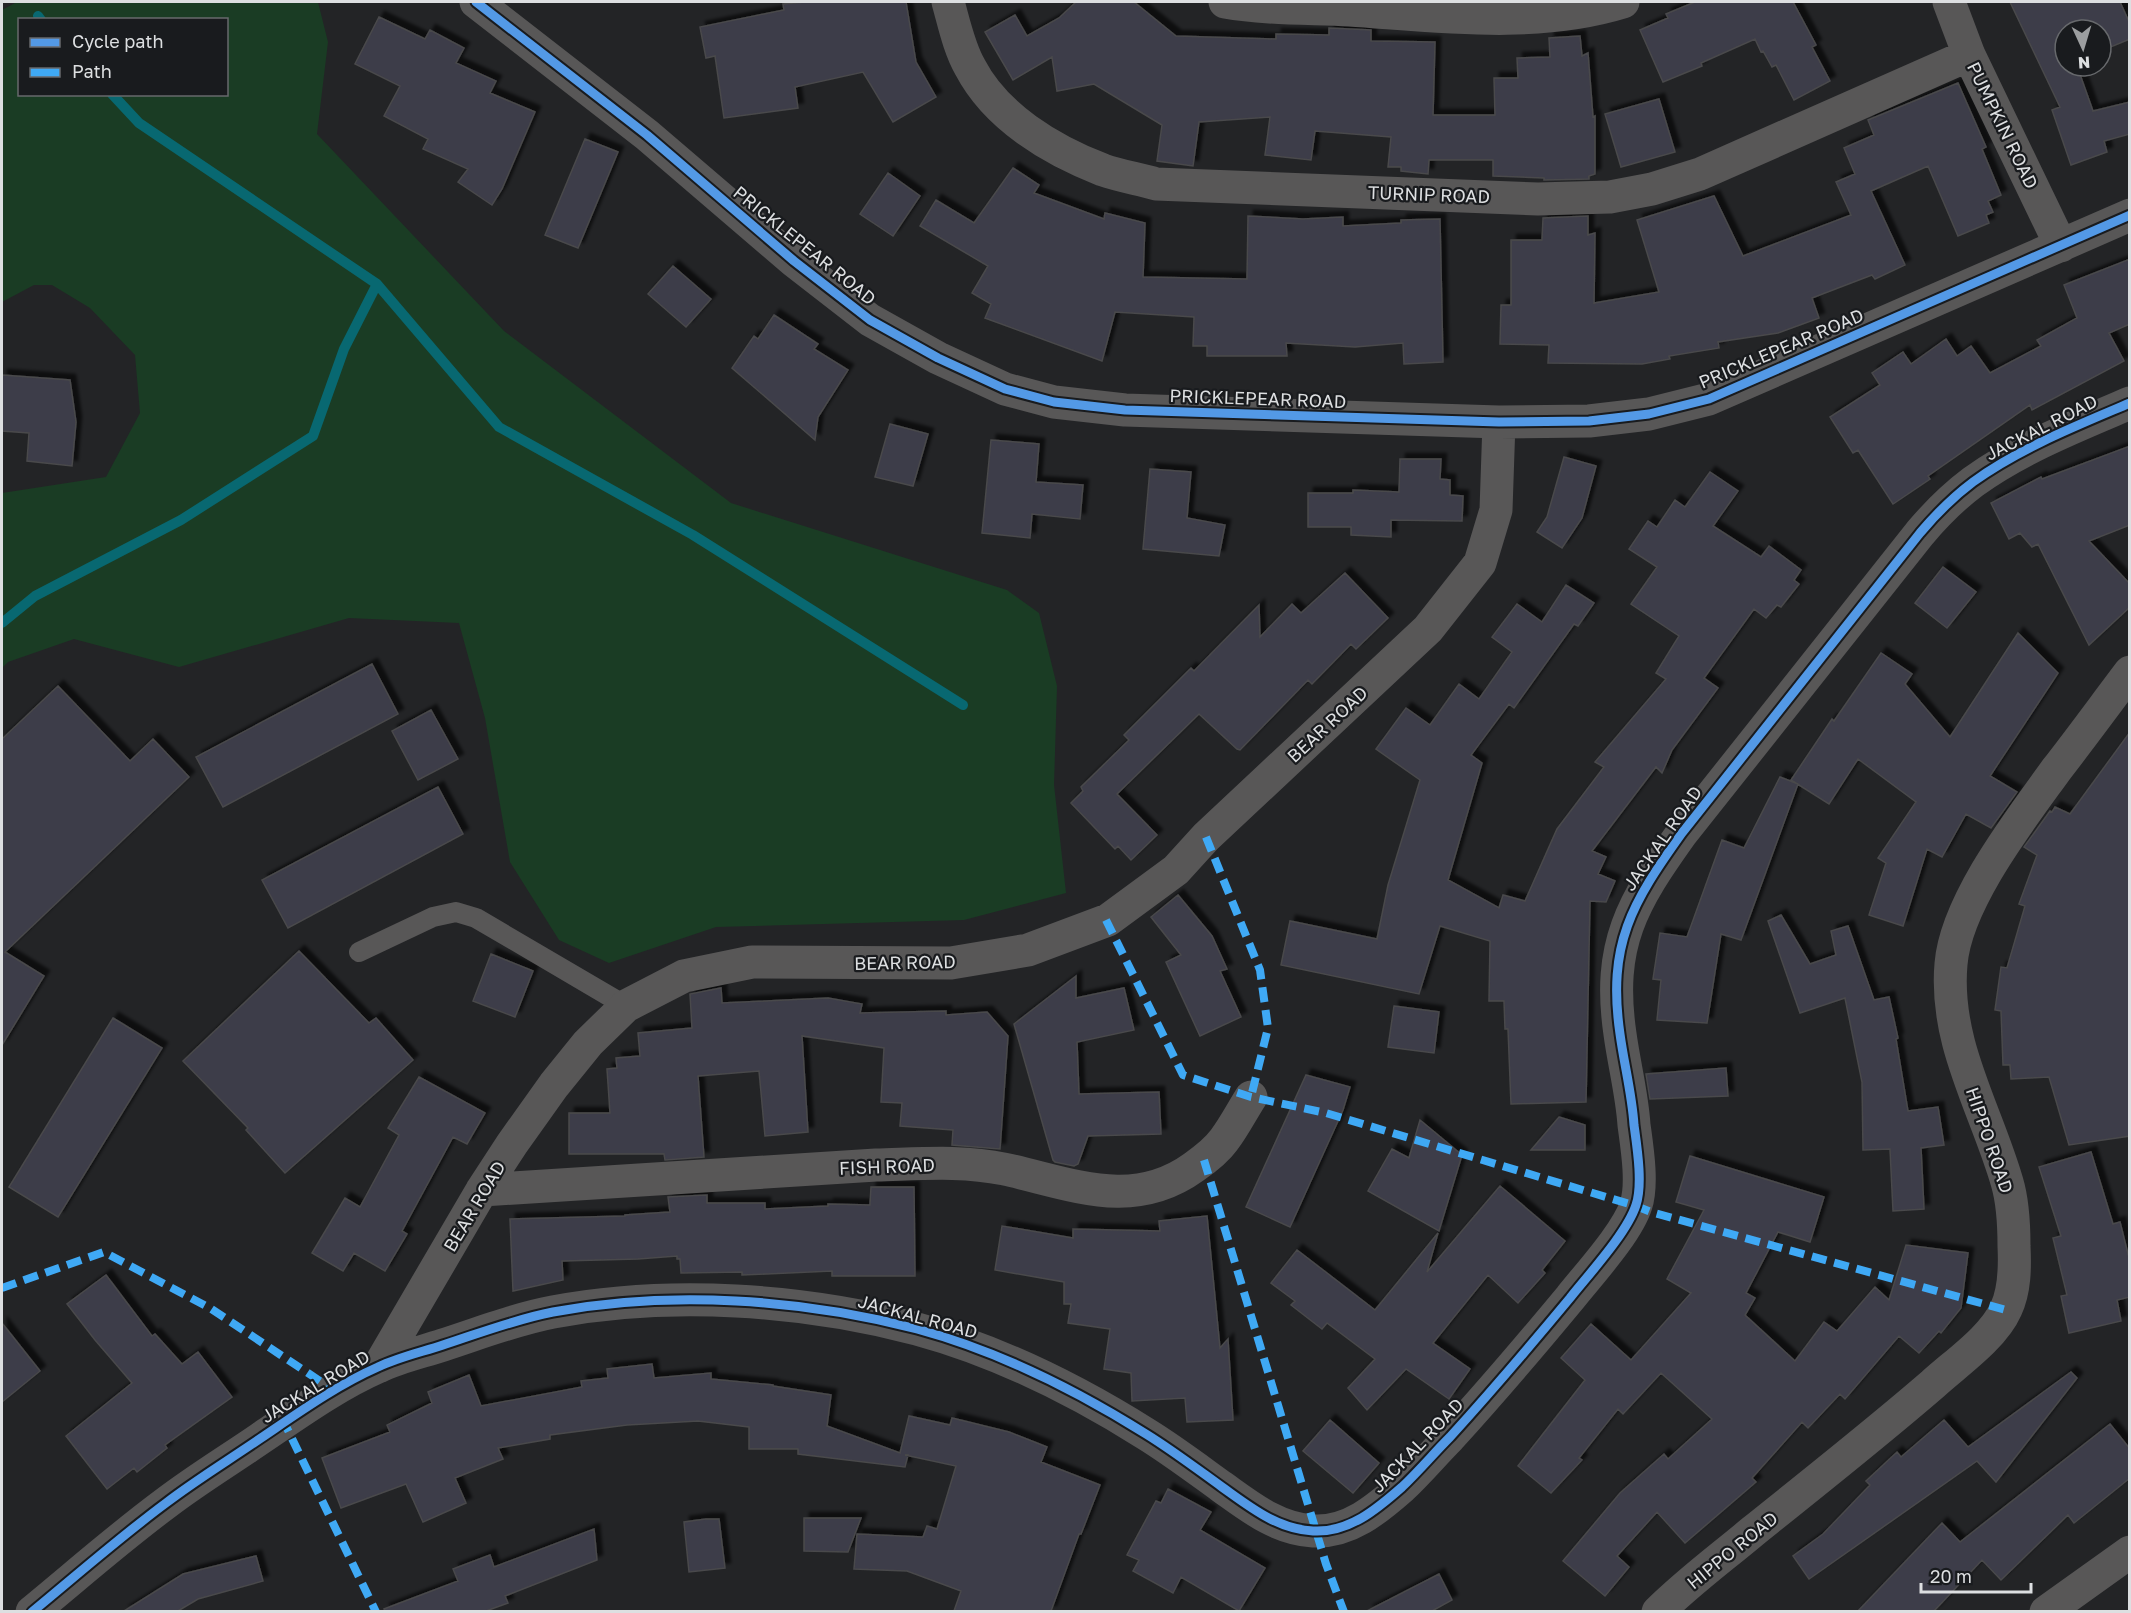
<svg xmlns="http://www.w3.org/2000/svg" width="2131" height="1613" viewBox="0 0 2131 1613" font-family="'Golos Text',sans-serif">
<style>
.green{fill:#1a3c24;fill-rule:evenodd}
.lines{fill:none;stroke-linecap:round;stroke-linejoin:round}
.stream{stroke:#086871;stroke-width:10}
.building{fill:#3d3c48;stroke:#49494b;stroke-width:1.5;filter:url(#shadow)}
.service{stroke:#585757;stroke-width:20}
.minor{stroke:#585757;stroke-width:33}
.quiet{stroke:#3fa9f5;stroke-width:8;stroke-dasharray:15 8;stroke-linecap:butt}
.cycleway-casing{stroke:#191b1e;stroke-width:13}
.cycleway{stroke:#5399e6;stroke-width:9}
.labels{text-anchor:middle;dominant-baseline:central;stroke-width:4.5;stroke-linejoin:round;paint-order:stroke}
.street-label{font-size:18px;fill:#dddfe1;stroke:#191b1e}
</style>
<defs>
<filter id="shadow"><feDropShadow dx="5.5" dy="-5.5" stdDeviation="1.5" flood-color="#0009"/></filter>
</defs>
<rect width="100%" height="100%" fill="#232426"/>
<path class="green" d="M17,2h301l10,40 -11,92 187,197 227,172 276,87 32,23 18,73 -3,99 12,108 -102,27 -248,7 -107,36 -50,-23 -49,-78 -25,-144 -26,-95 -110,-5 -170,49 -105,-28 -66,23 -6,6v-175l104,-16 34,-64 -5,-58 -45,-47 -38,-23h-18l-32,17v-292zM20,20h206v74h-206z"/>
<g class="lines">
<path class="stream" d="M38,16l3,4
M112,94l27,29 238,161 122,143 194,108 270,170
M2,623l33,-27 146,-76 132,-84 31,-87 33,-65"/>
</g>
<path class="building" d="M806,2h100l10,60 20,35 -43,25 -30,-50 -68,15 3,21 -74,10 -9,-62 -9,2 -6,-31 84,-17 -1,-6z
M1076,2h58l42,34 100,3v-5l53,1v-7l42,2v11l64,1 -2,73h62l-1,-37h24l-1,-20 33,-1 -1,-19 31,-2 2,20 6,-3 5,64 2,-1v58l-6,2v3l-45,1v-2l-51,-2v-16h-64l-1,14 -27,-3v-4h-13l3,-30 -76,-6 -4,29 -46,-5 5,-38 -71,5 -6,44 -36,-5 5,-36 -68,-41 -37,7 -5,-34 -39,23 -28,-48 30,-17 12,21 32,-18z
M1695,2h98l23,43 -4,2 18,34 -36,19 -18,-35 -4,2 -9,-16 -2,1 -6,-13 -54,24 1,3 -39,16 -23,-52 28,-12 -2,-4z
M2010,2h110l10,22v15l-29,12v-21h-36v36h12l16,45 37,-9v32l-26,7 3,11 -36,13 -19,-55 8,-3z
M379,17l46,22 5,-9 34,18 -8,15 40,18 -6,12 45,19 -33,77 -10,16 -34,-23 10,-13 -45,-20 5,-10 -44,-23 16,-30 -45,-22z
M1958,83l28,64 -4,2 19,46 -13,6 5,11 -7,3 3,8 -31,13 -30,-70 -57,25 34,74 -30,14 -3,-4 -60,23 7,20 -41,15 -60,9 1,6 -50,8 1,3 -28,5 -94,-1 1,-18 -49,-1 1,-39h10v-65h31l1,-22 45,-2v19l7,-2 -1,70 65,-11 -22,-72 77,-24 29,60 108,-41 -15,-33 19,-8 -11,-26 30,-13 -6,-15z
M1659,99l16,53 -54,15 -16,-53z
M585,139l33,13 -40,96 -33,-13z
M1013,168l26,17 -5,8 70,26 1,-6 40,10 -2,54 104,2 1,-63 55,3 40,-2v9l58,-3v-3l39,-1 3,143 -39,2 -1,-21 -48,4 -69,-4 1,13h-80v-10h-14l1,-29 -79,-5 -13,49 -117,-43 6,-14 -19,-11 16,-27 -68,-40 16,-26 38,23z
M888,173l32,23 -27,40 -33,-22z
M2130,259v65l-21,9 15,28 -92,49 -2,-5 -102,71 2,3 -37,25 -35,-54 -5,3 -23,-36 50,-32 -8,-12 31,-21 8,12 35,-25 11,17 14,-10 19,27 51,-27 -4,-6 40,-22 -13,-33z
M673,266l38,33 -25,28 -38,-33z
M774,315l44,29 -4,5 34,21 -30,47 -3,23 -83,-72 22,-32 4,3z
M2,375l68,5 6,42 -4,44 -45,-5 2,-28 -27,-2z
M890,424l38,10 -15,52 -38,-9z
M991,440l48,4 -3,38 47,3 -3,34 -48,-5 -2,24 -48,-5z
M2130,446v79l-41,16 41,43v23l-41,38 -51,-101 -6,3 -12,-14 -11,6 -18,-36 50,-26 1,2z
M1564,457l32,9 -14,52 -20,30 -25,-16 10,-15z
M1400,459h41l-1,20 10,1v15l13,1 -1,25 -71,-1v17l-40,-2v-8h-43v-34h45v-3l46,2z
M1150,469l41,3 -4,46 38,7 -6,31 -76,-7z
M1710,472l28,19 -25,35 48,31 8,-11 32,24 -7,10 5,4 -18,23 -4,-2 -11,13 -12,-9 -50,69 14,10 -46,62 -10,23 -6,-6 -64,84 14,6 -8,17 17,7 -9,21 -16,-1 -4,201 -75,2 -3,-75h-3l-1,-28h-15l1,-60 -50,-15 -21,68 -138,-29 9,-44 87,18 11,-54 32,-105 -44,-31 30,-41 24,17 29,-41 20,15 33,-47 -20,-15 25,-33 25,18 24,-37 28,18 -16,23 -4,-2 -60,84 -5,-4 -38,51 11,8 -34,117 51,28 4,-13 22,6 32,-72 47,-62 -9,-5 71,-83 -10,-6 23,-37 -48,-32 26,-37 -28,-18 19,-28 9,6 18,-27 10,7z
M1943,567l33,25 -29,36 -32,-25z
M1345,573l43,45 -32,31 -5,-5 -39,40 -4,-4 -68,70 -3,-1 -38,-35 -82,80 40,41 -26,25 -13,-14 -3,3 -44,-46 12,-12 -2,-4 48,-47 -5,-5 67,-67 3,3 65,-66 1,32 32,-33 9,9z
M2018,633l40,40 -68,103 27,16 -26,36 -25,-14 -24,43 -15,-8 -24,77 -34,-11 17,-52 -8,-5 38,-56 -58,-43 -29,45 -38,-24 41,-61 2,2 47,-68 31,21 -7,10 45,53z
M372,664l26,50 -175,93 -27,-50z
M58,686l72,75 23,-22 36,38 -184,175 39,24 -42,69v-306z
M431,710l27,49 -40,21 -26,-49z
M2130,732v404l-61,9 -20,-68 -38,2 -1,-14h-7l-2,-54 -6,-1 6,-43 6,1 18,-62 -6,-2 18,-49 -13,-8 26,-36 2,1 3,-5 15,7z
M1780,777l18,7 -57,156 -20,-6 -14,89 -50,-3 4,-40 -8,-1 7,-46 27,4 35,-97 22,8z
M438,787l25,47 -175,94 -26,-48z
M1178,895l34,41 15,33 -7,2 21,46 -41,19 -34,-74 15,-7 -30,-38z
M1781,915l29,49 26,-9 -5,-24 17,-5 26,74 15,-3 9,41 -2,1 12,72 30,-4 6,38 -23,3 3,61 -31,2 -3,-62 -27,1 -1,-68 -17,-84 -45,15 -32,-92z
M299,951l70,72 7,-5 37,42 -128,113 -39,-43 2,-2 -65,-67z
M491,954l42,17 -18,46 -42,-16z
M1076,976v22l48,-10 10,42 -57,12 2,52 80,-2 2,42 -73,2 -10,28 -4,2 -19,-4 -2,-2 -39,-136z
M721,988l1,15 106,-5 34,6 -2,9 86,-2v4l41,-3 21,24 -8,113 -48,-4 1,-15 -53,-4 2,-23 -21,-1 3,-54 -82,-12 6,96 -43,4 -6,-65 -61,5 6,81 -39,3 -1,-6h-95v-41h41l-3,-44 10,-1 -1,-10 24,-2 -2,-23 54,-5 -2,-34z
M1394,1006l45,6 -5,41 -46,-6z
M113,1018l49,30 -104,169 -49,-30z
M1726,1068l2,28 -78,3 -4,-25z
M1306,1075l44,12 -7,23 -53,117 -44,-20z
M419,1077l66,36 -18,31 -14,-7 -51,94 5,3 -22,37 -31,-18 -11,18 -31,-18 33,-55 15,9 39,-72 -11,-7z
M1559,1117l26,8v25h-54z
M1420,1120l42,35 -23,76 -71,-40 24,-42 17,9z
M2091,1152l22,72 7,-2 10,40v35l-13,3 4,21 -52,12 -8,-37 6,-1 -14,-57 8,-2 -22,-69z
M1690,1156l134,41 -14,45 -32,-10 -32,61 9,5 -10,17 50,46 29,-39 13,9 38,-44 14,13 17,-55 62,8 -7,55 -20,25 -2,-2 -20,22 -20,-17 -54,63 -5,-5 -32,34 -6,-6 -50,56 4,4 -71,61 -28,-31 -40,44 12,11 -24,29 -42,-35 57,-68 44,-39 4,5 44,-40 -51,-46 -38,41 -5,-5 -39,49 3,2 -31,33 -33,-27 67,-86 -24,-22 30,-34 40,36 60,-67 -24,-14 37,-69 -28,-8z
M1500,1186l65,55 -23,29 3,3 -27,30 -30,-28 -55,68 37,26 -21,30 -43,-30 -39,41 -19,-22 27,-29 -48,-36 -5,6 -31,-24 4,-4 -24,-18 26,-33 78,60 63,-77 -11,39z
M871,1187h43l1,89h-83v-5l-90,4v-3l-61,1 -1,-14h-3v-3l-39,3 -76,2 1,19 -50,11 -3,-72 115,-3v-1l45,-3 -2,-15 39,-2v8h58v6l63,-3v-2l42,1z
M1207,1216l13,132 8,-9 5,81 -46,2 -2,-24 -53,3 -1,-28 -27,-4 6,-40 -42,-6 3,-19h-7v-22l-69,-12 7,-44 71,12v-9l87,2 -1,-10z
M106,1275l46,61 3,-2 27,30 16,-12 34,45 -67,48 2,3 -30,24 -3,-4 -27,21 -41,-53 66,-53 -37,-43 -28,-36z
M2,1323l38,48 -38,31z
M652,1364l2,14 57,-5v6l62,6v1l58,9 -4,31 73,27 9,-37 41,9 2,-7 57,14 38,15 -6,15 59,23 -19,49h-2l-28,77h-97l7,-20 -54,-20 -53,-2 3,-35 66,3 4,-11 10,3 19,-63 -51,-11h3l-3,12 -107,-13v-5h-49v-22l-51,-6 -71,4 -77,10v4l-52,9 5,11 -48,19 11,25 -43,19 -17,-38 -65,24 -19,-50 68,-26 -3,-7 45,-22 -4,-11 41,-17 12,31 101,-19 -1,-6 27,-3 -1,-9z
M2071,1372l6,6 -81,104 -19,-21 -168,118 -16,-23 30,-22 47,-49 -4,-4 31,-29 4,5 43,-37 24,27z
M1330,1420l49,43 -26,30 -50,-42z
M2110,1424l20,25v29l-56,45 -6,-8 -67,65 -19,-20 -48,51h-76l84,-88 18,19z
M1168,1489l43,23 -11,18 65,38 -26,43 -58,-34 -8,16 -40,-22 6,-11 -12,-5 29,-54 5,2z
M804,1518h57l-13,34 -44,-1z
M706,1519h13l6,49 -36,4 -5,-50z
M594,1529l3,31 -92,36 3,7 -22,8h-101l-1,-2 74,-28 -5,-12 37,-14 4,12z
M256,1556l7,25 -65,18 -20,12h-54l59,-37z
M1439,1574l13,26 -20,11h-65z"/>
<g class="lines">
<path class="service" d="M359,952l74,-35 23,-5 20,6 150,88"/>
<path class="minor" d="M476,2l171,133 147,126 76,59 68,38 67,31 49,13 71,8 374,12 90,-1 60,-7 60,-15 421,-184
M948,2c6,21 11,46 22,65 26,50 81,83 133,103 17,6 36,9 53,14l382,15 72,-2 42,-8 48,-15 269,-119
M1225,2c40,7 83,6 124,8 90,6 186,19 274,-8
M1949,2l20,53 92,191
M482,1190l394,-25c42,-1 87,-5 128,4 66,14 128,43 190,-2 10,-7 22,-16 30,-27 10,-13 18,-29 27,-43
M379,1366l103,-176 30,-46 42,-59 34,-42 38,-37 58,-30 68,-14 199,1 77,-13 80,-30 68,-50 30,-33 222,-208 52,-66 16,-53 3,-88
M32,1612c45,-37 88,-75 134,-109 30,-23 63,-43 95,-65 37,-25 76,-53 117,-71 21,-10 44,-15 65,-22 37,-12 73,-26 110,-33 117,-22 250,-13 364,17 81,22 159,61 229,105 26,16 51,35 76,53 28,20 55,42 91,44 36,2 64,-22 89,-44 17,-16 32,-34 48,-50 41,-45 81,-92 120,-139 19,-24 57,-65 66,-93 7,-21 1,-58 -2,-80 -2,-31 -10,-61 -14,-91 -13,-90 12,-131 62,-201l238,-300c16,-19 33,-36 53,-51 47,-34 103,-56 157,-79
M1658,1612c29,-29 63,-54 94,-80 61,-49 122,-97 181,-148 23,-21 60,-46 73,-75 9,-19 9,-42 8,-63 0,-21 -1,-44 -7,-64 -21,-73 -63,-139 -56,-218 5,-62 69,-144 105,-194 25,-32 49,-65 74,-98
M2046,1612l84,-60"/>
<path class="quiet" d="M1206,837l54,133 8,58 -17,69
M1106,920l77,155 68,22 75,16 310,93 15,6 355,98
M1204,1160l122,404 18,48
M2,1288l102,-36 106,56 125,83 -3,2
M288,1420l-4,2 92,190"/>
<defs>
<path id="cycleway" d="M476,2l171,133 147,126 76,59 68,38 67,31 49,13 71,8 374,12 90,-1 60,-7 60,-15 421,-184
M32,1612c45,-37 88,-75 134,-109 30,-23 63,-43 95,-65 37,-25 76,-53 117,-71 21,-10 44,-15 65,-22 37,-12 73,-26 110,-33 117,-22 250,-13 364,17 81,22 159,61 229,105 26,16 51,35 76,53 28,20 55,42 91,44 36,2 64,-22 89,-44 17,-16 32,-34 48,-50 41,-45 81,-92 120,-139 19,-24 57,-65 66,-93 7,-21 1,-58 -2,-80 -2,-31 -10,-61 -14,-91 -13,-90 12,-131 62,-201l238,-300c16,-19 33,-36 53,-51 47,-34 103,-56 157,-79"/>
</defs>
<use href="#cycleway" class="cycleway-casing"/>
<use href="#cycleway" class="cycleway"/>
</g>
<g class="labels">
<g class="street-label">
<text transform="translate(2003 125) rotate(64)">PUMPKIN ROAD</text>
<text transform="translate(1429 194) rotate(2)">TURNIP ROAD</text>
<text transform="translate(805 245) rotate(39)">PRICKLEPEAR ROAD</text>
<text transform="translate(1781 348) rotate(-23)">PRICKLEPEAR ROAD</text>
<text transform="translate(1258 398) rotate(2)">PRICKLEPEAR ROAD</text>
<text transform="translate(2041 427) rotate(-27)">JACKAL ROAD</text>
<text transform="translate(1327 724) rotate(-43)">BEAR ROAD</text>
<text transform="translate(1662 838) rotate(-55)">JACKAL ROAD</text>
<text transform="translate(905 962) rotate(-1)">BEAR ROAD</text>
<text transform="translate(1990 1140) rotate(71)">HIPPO ROAD</text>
<text transform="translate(887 1166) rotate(-2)">FISH ROAD</text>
<text transform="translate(474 1206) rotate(-59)">BEAR ROAD</text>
<text transform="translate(918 1316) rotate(15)">JACKAL ROAD</text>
<text transform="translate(315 1386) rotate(-31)">JACKAL ROAD</text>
<text transform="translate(1417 1445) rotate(-46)">JACKAL ROAD</text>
<text transform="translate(1732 1550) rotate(-39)">HIPPO ROAD</text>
</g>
</g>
<rect width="2131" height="1613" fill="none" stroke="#dddfe1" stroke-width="6"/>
<rect x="18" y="18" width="210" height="78" fill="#191b1e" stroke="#67696c" stroke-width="1.5"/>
<rect x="30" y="38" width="30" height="9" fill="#5399e6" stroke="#67696c" stroke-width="1.5"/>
<text x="72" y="48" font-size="18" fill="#dddfe1">Cycle path</text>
<rect x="30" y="68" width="30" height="9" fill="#3fa9f5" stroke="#67696c" stroke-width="1.5"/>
<text x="72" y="78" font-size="18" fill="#dddfe1">Path</text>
<g transform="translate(2083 48) rotate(176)"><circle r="28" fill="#191b1e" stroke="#67696c" stroke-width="1.5"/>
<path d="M0-4.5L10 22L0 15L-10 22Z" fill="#9c9ea0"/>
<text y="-9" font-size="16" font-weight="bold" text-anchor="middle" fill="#dddfe1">N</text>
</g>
<path d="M1921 1583v9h110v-9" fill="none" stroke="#dddfe1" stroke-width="3"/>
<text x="1930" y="1583" font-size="18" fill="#dddfe1" stroke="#191b1e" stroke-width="4.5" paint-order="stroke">20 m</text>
</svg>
